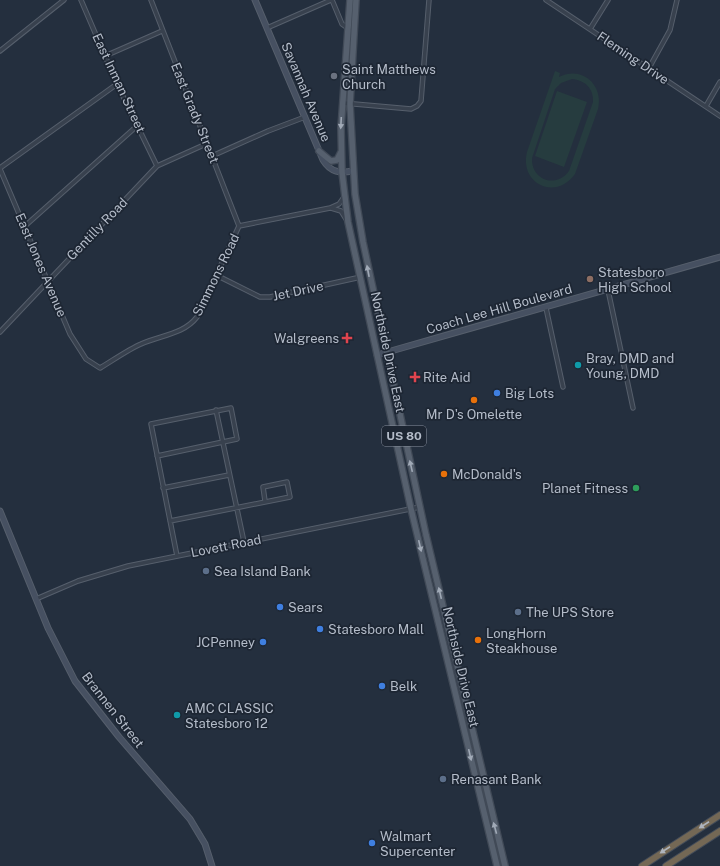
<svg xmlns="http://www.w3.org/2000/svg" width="720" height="866" viewBox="0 0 720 866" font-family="'Public Sans',sans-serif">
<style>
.green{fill:#263c3f;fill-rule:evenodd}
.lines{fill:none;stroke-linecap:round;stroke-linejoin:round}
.street-casing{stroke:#565f6c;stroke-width:5.5}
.secondary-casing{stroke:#565f6c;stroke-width:7}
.primary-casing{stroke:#414a57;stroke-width:8}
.highway-casing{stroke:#434c59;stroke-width:8}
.street{stroke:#38414e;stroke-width:3.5}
.secondary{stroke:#465061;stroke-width:5}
.primary{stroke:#56606e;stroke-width:5.5}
.highway{stroke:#746855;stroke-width:6}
.oneway{fill:#a1aab7}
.oneway2{fill:#aeb4bd}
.worship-dot{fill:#6b7280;stroke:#1d2633;stroke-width:1.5}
.education-dot{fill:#8d6e63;stroke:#1d2633;stroke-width:1.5}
.health-dot{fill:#e0444e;stroke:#1d2633;stroke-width:1.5}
.culture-dot{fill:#0f9aa8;stroke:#1d2633;stroke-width:1.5}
.shop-dot{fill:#3f7fe0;stroke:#1d2633;stroke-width:1.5}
.food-dot{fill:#e8710a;stroke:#1d2633;stroke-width:1.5}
.leisure-dot{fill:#2e9e5b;stroke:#1d2633;stroke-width:1.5}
.service-dot{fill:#5c6f8a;stroke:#1d2633;stroke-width:1.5}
.labels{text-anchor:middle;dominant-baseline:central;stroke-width:3.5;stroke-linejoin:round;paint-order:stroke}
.shield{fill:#1d2633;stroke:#878f9c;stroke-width:1}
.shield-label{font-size:12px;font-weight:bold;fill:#b4bcc9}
.street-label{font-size:13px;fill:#b4bcc9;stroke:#1d2633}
.poi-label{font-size:13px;fill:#b4bcc9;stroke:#1d2633;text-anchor:start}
</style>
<rect width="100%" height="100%" fill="#242f3e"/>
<path class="green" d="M555,71l5,2 -1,4c23,-12 45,8 39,32l-23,65c-19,27 -56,10 -48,-22zM572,79c13,1 22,10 21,23l-24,69c-13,18 -38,9 -37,-13l23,-69 6,-6z
M557,91l30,11 -23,65 -29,-11z"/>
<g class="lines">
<defs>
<path id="street" d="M81,0l36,84 40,82
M151,0l88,226
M332,0l10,24 7,5
M546,0l174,116
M267,28l64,-28
M590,29l18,-29
M0,51l64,-51
M105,56l57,-25
M649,68l21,-38 7,-30
M343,103l68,6 6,-3 4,-5 8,-101
M706,106l14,-24
M212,156l56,-25 37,-14
M0,168l117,-84
M0,169l70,165 16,25 14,9c12,-7 29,-19 41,-24 19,-9 42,-9 56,-27l42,-91
M331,208l10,3 5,8
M25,226l113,-101
M239,226l91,-18 9,-4 5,-7
M216,275l44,22h10l91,-20
M608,290l25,118
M546,308l17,79
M0,332l157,-166 49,-22
M216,410l28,132
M157,456l80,-17 -6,-31 -80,16 26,132
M163,488l66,-13
M170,521l120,-24 -3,-15 -24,5 2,14
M36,599l42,-18 50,-15 292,-59"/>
<path id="secondary" d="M255,0l68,160c8,13 17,13 30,11
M377,355l343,-98
M0,511l48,117 27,53 44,56 71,82 15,25 7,22"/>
<path id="primary" d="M350,0l-9,128 1,44 6,50 63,287 86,357
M356,0l-6,104 5,90 8,48 63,293 79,331
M319,151l12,10 6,-1 4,-8"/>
<path id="highway" d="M642,866l78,-51
M666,866l54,-35"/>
</defs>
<use href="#street" class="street-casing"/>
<use href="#secondary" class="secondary-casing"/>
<use href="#primary" class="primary-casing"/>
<use href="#highway" class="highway-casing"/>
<use href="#street" class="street"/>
<use href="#secondary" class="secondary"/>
<use href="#primary" class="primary"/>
<use href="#highway" class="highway"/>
</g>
<defs><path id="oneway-solid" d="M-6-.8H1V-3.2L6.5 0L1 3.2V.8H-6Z"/></defs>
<g class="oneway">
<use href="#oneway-solid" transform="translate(341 123) rotate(93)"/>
<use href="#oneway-solid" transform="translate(368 271) rotate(-101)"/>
<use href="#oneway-solid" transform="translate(411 466) rotate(-103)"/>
<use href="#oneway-solid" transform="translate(420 546) rotate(77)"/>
<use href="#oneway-solid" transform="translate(440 593) rotate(-103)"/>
<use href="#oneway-solid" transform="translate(470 755) rotate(77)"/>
<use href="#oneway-solid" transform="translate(495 828) rotate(-105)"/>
</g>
<g class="oneway2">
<use href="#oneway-solid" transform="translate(704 825) rotate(147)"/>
<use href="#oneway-solid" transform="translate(665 850) rotate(147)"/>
</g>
<circle class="worship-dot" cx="334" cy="76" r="4"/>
<circle class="education-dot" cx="590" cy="279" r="4"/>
<g class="health-dot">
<path d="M345 332h4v4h4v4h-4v4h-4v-4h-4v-4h4z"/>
<path d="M413 371h4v4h4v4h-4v4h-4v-4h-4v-4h4z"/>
</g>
<g class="culture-dot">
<circle cx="578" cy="365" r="4"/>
<circle cx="177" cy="715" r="4"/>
</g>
<g class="shop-dot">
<circle cx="497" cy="393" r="4"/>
<circle cx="280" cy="607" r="4"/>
<circle cx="320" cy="629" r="4"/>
<circle cx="263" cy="642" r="4"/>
<circle cx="382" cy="686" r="4"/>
<circle cx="372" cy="843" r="4"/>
</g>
<g class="food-dot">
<circle cx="474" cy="400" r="4"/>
<circle cx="444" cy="474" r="4"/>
<circle cx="478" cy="640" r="4"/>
</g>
<circle class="leisure-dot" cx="636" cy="488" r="4"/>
<g class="service-dot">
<circle cx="206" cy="571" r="4"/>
<circle cx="518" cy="612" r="4"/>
<circle cx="443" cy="779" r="4"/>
</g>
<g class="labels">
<rect class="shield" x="382" y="426" width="44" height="20" rx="3"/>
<g class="shield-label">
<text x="404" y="436">US 80</text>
</g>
<g class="street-label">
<text transform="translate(633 58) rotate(34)">Fleming Drive</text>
<text transform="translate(119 83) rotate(65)">East Inman Street</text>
<text transform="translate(306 92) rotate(67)">Savannah Avenue</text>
<text transform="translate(195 113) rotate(68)">East Grady Street</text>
<text transform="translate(97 229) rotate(-46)">Gentilly Road</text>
<text transform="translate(41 265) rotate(67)">East Jones Avenue</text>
<text transform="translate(216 275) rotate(-64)">Simmons Road</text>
<text transform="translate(298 291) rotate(-12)">Jet Drive</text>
<text transform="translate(499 309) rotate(-16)">Coach Lee Hill Boulevard</text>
<text transform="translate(388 352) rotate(78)">Northside Drive East</text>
<text transform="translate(226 546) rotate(-11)">Lovett Road</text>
<text transform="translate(461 667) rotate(77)">Northside Drive East</text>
<text transform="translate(113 710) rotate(52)">Brannen Street</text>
</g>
<g class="poi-label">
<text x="342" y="69">Saint Matthews<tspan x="342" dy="15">Church</tspan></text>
<text x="598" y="272">Statesboro<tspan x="598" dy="15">High School</tspan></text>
<text x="339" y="338" text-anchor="end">Walgreens</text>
<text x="586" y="358">Bray, DMD and<tspan x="586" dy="15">Young, DMD</tspan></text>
<text x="423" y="377">Rite Aid</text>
<text x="505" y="393">Big Lots</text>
<text x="474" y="414" text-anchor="middle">Mr D's Omelette</text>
<text x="452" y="474">McDonald's</text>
<text x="628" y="488" text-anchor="end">Planet Fitness</text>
<text x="214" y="571">Sea Island Bank</text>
<text x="288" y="607">Sears</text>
<text x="526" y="612">The UPS Store</text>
<text x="328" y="629">Statesboro Mall</text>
<text x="486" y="633">LongHorn<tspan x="486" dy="15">Steakhouse</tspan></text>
<text x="255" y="642" text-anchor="end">JCPenney</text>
<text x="390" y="686">Belk</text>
<text x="185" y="708">AMC CLASSIC<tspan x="185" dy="15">Statesboro 12</tspan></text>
<text x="451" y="779">Renasant Bank</text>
<text x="380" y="836">Walmart<tspan x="380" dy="15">Supercenter</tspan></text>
</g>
</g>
</svg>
